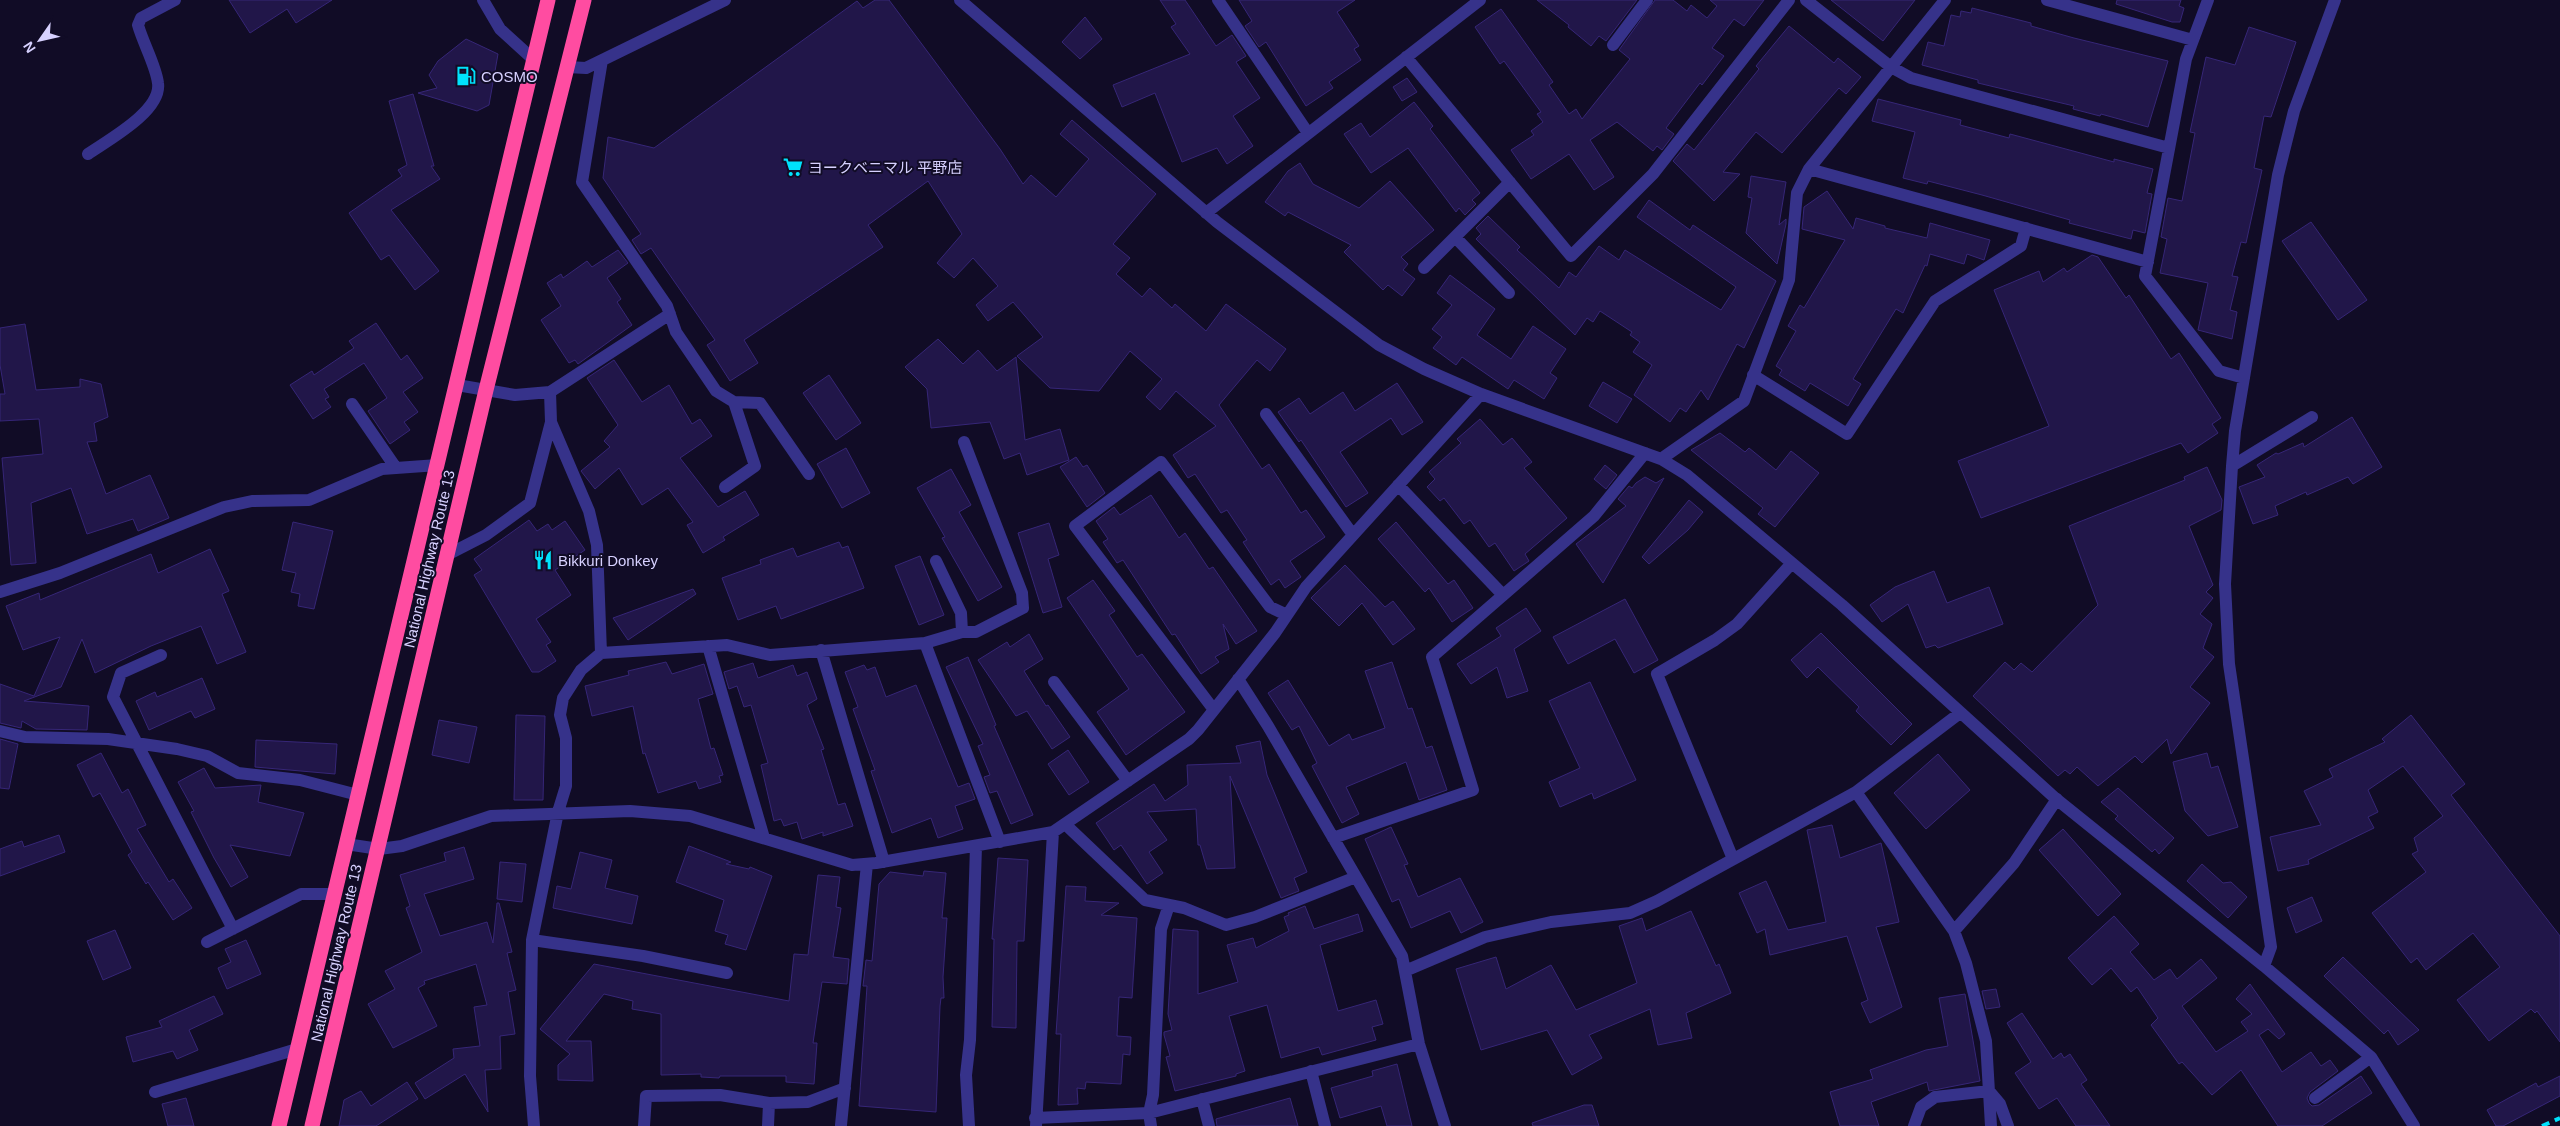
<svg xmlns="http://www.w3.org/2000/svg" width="2560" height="1126" viewBox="0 0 2560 1126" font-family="Arial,'Noto Sans JP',sans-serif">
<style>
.building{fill:#211649;stroke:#362677}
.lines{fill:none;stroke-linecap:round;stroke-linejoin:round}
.minor{stroke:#36328a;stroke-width:12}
.highway{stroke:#ff4ca1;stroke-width:15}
.rail{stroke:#00e2fc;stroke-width:4;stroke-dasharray:8 6;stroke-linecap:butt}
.labels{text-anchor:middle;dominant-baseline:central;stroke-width:4;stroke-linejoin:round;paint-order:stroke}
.poi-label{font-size:15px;fill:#d7d1ff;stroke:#110c26;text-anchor:start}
.street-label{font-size:15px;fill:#d7d1ff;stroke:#110c26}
</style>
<rect width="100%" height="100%" fill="#110c26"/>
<path class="building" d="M229,0h103l-36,23 -9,-14 -37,24z
M875,0h14l111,149 23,35 8,-9 25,22 33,-38 -29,-25 12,-14 84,74 -43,50 17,14 -14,16 26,23 8,-9 22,20 3,-4 31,27 20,-27 60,45 -16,22 -13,-11 -38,45 43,64 7,-5 32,49 5,-3 19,27 -35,24 11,16 -16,11 -6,-9 -8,6 -28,-43 4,-2 -20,-30 -6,3 -26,-39 -7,4 -15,-23 43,-29 -40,-35 -16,19 -14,-13 16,-18 -32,-28 -31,40 -49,-3 -33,-32 26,-19 -30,-35 -25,19 -12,-16 22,-19 -25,-28 -19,20 -17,-15 25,-29 -34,-53 -60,44 15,22 -139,93 14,23 -28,18 -23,-36 8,-5 -64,-92 -10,6 -9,-14 9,-6 -38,-56 5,-41 46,11 203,-147 6,7z
M1160,0h25l31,46 16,-11 14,21 -10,6 24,36 -27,18 20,30 -26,18 -10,-16 -35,14 -27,-69 -33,14 -9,-22 77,-31 -19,-27 5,-3z
M1239,0h116l-18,12 22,34 -5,3 7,11 -32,22 4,6 -27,18 -40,-64 -7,5 -14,-21 7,-5z
M1537,0h100l-31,41 -7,-5 -8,10 -23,-19 1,-2z
M1655,0h18l14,11 4,-6 16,13 10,-12 -7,-6h54l-20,26 -10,-7 -22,29 12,8 -22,29 -2,-2 -34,45 8,6 -12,16 -5,-4 -4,5 -36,-29 -27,18 24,37 -20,13 -25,-36 -38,25 -20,-29 23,-15 -3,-4 12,-9 -6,-8 4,-2 -37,-51 -4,3 -25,-37 26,-18 52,73 -4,3 20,29 7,-5 6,10 48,-60 -11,-9z
M1831,0h84l-32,41z
M2117,0h64l-2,6 5,2 -4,14h-8l-56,-18z
M1972,8l59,15v3l43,12 94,23 -20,66 -47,-13 -1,2 -27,-7 1,-3 -96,-23v-3l-56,-15 6,-23 16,4 7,-31 9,2 1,-6 10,2z
M1085,17l17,22 -22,20 -18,-17z
M1789,26l45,37 4,-5 23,19 -15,17 -7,-6 -57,65 -26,-21 -33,40 17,2 -26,27 -41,-40 14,-17 7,6 65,-81 -3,-3z
M2249,27l47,15 -25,75 -7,-1 -10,52 8,2 -16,73 -5,-1 -9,34 6,1 -8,33 7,2 -5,27 -34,-9 10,-47 -48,-10 7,-34 -6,-2 7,-39 14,3 13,-68 -5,-1 16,-75 29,8z
M466,39l32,15 -9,51 -12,6 -59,-18 19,-5 -8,-13 9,-14z
M1407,78l10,14 -15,9 -9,-14z
M413,94l21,72h-3l9,13 -49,31 48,61 -24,19 -26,-35 -8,5 -32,-47 53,-37 -4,-6 9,-5 -18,-64z
M1878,99l83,21 -1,5 49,13 1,-4 104,28v-3l39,10 -6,24 5,1 -7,39 -12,-3 -2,9 -62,-16 1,-3 -88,-25 -54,-14 -1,3 -24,-6 12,-46 -43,-11z
M1414,102l19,24 -3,3 50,64 -8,7 4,4 -11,11 -6,-7 -3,4 -48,-64 -37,25 -27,-39 17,-11 9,14z
M1300,163l13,21 46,24 31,-27 44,49 -33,27 7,7 -5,6 12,9 -13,17 -14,-11 -5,5 -39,-38 7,-7 -63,-33 -3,4 -20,-14 23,-31z
M1751,176l35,6 -7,43 7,-6v5l-9,40 -31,-31 6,-35 -4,-1z
M1827,191l26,38 3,-11 29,8v2l42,10 3,-15 60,17 -6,20 -17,-6 -3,10 -34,-10 -3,12 -2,-1 -22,48 -7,-4 -43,70 8,5 -13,22 -38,-23 -5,8 -26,-16 3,-5 -6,-4 20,-35 -8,-5 12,-21 4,3 41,-68 -43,-11 2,-22z
M1649,200l41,30 3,-5 83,56 -32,67 -7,-4 -29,56 -7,-10 -15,22 -6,-4 -10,14 -36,-27 18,-30 -19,-13 7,-10 -10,-7 2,-3 -32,-21 -7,11 -6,-4 -12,17 -99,-96 5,-5 -5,-6 12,-12 32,31 -3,3 42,38 10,-16 7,5 23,-31 20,14 6,-10 96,60 15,-23 -99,-70z
M2311,222l56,78 -29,20 -56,-79z
M618,250l10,13 -21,15 14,21 -4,3 15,23 -54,39 -3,-4 -6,3 -28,-43 20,-14 -14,-23 14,-9 2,4 24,-17 5,6z
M2092,255l6,2 28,41 3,-3 42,64 8,-6 42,65 -9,6 6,9 -30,20 -7,-10 -200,75 -23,-57 91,-35 -55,-136 45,-19 4,11 21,-14 3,4z
M1450,275l45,34 -18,26 34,24 22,-33 33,23 -16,24 7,5 -13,21 -30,-19 -6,9 -46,-32 -6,8 -23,-17 9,-11 -10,-8 20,-24 -15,-12z
M376,323l25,37 6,-5 16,23 -20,14 15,20 -14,10 6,8 -20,14 -22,-33 19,-13 -23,-35 -40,26 5,8 -4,2 6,8 -18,12 -23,-34 22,-14 2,4 40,-27 -5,-7z
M25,324l11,66 44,-3v-8l21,5 7,33 -14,6 3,18 -10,1 19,52 44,-19 19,43 -31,13 -5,-12 -46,15 -16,-46 -40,15 5,60 -25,2 -9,-107 41,-4 -4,-35 -39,2v-27h5l-5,-29v-37z
M938,339l25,25 15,-14 19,21 19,-14 9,83 35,-11 9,31 -42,15 -7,-22 -16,6 -14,-37 -59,6 -4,-39 -22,-22z
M614,360l28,42 27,-17 23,39 8,-5 12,17 -32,22 38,49 27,-16 14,24 -36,22 2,3 -22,13 -16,-28 6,-3 -25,-34 -26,17 -23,-37 -24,21 -14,-18 29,-24 -6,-6 14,-16 -31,-47z
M829,375l32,48 -25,17 -33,-47z
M1603,382l29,17 -15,24 -28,-17z
M1397,383l26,39 -21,13 -11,-17 -51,34 28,41 -22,14 -45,-67 -2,2 -21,-30 21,-14 11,16 33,-22 12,19z
M2352,417l30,50 -29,17 -5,-7 -41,18 -1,-3 -31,14 3,9 -25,9 -14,-37 26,-10 -8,-12 19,-12 2,1 25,-11 1,4z
M1480,419l23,26 9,-7 20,24 -8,6 43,50 -42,36 4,7 -15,10 -19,-28 -6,4 -19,-27 -6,4 -20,-26 -4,3 -13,-14 8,-8 -6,-7 32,-29 -4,-4z
M1720,433l25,19 4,-4 27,22 15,-19 28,22 -44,54 -17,-13 5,-6 -72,-58z
M846,448l24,45 -28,15 -25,-44z
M1076,457l7,10 4,-2 18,28 -18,14 -27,-40z
M1605,465l12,10 -11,14 -12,-10z
M2207,467l15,33 -1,10 -32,16 24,59 -7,7 7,6 -13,16 12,10 -9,24 11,9 -24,30 20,16 -39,51 -4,-15 -25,24 -7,-7 -37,30 -21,-19 -7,7 -5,-4 -7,6 -85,-80 32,-34 9,8 7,-7 11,9 66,-67 -29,-79 116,-46 -1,-3z
M951,469l20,36 -12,7 43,75 -24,14 -36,-63 3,-1 -28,-49z
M1645,477l11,6 8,-5 -61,105 -27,-39 50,-38 -8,-7 11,-13 3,2 4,-5z
M1151,495l28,43 6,-5 24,36 4,-2 44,64 -21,13 -13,-20 6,25 -14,8 4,5 -18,12 -26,-40 -3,1 -49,-75 -6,3 -14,-21 5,-3 -12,-18 18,-14 6,8z
M1689,500l14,12 -15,18 -39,34 -7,-7z
M529,520l8,11 11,-7 4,6 13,-9 20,29 -30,20 16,25 -35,24 15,23 -5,3 10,16 -17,11h-7l-58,-97 8,-5 -8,-11z
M293,522l40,9 -19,78 -16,-3 2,-12 -9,-2 5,-19 -14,-3z
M1396,522l52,62 6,-4 19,28 -21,14 -23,-34 -4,4 -47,-53z
M1049,523l10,32 -11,4 14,48 -19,6 -25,-80z
M839,542l3,6 6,-2 16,42 -83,31 -5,-13 -38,14 -16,-42 39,-14 -1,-4 33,-12 4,9z
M210,549l19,42 -7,3 24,58 -29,12 -16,-38 -50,20 -56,27 -13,-34 -21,48 -37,14 65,5 -2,24 -51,-1 -14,-8 -1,7 -21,-5v-39l34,12 26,-59 -37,13 -17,-44 33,-13 1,7 111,-46 7,19z
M920,556l24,59 -25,10 -24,-59z
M1345,565l40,42 8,-6 22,28 -22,16 -31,-42 -23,23 -28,-28z
M1934,571l13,32 42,-16 14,37 -65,24 -3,-3 -9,3 -18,-44 -26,18 -12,-17 25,-18z
M1093,580l22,31 -6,4 28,42 5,-3 43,58 -59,43 -29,-43 32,-23 -62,-91z
M693,589l3,5 -68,46 -15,-22z
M1625,599l33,61 -24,13 -19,-34 -47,25 -15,-27z
M1526,608l15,23 -27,18 14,42 -21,7 -10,-31 -26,17 -14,-20 44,-28 -5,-8z
M1821,633l91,91 -21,21 -35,-34 3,-4 -41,-40 -11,11 -16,-18z
M1029,634l14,25 -19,12 22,35 2,-1 22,32 -18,12 -25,-38 -11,5 -38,-56 29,-18 3,5z
M968,657l28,68 -2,1 39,89 -22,9 -14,-33 -7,2 -6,-16 6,-2 -12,-29 5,-2 -37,-77z
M666,662l6,12 32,-10 9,30 -15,5 13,50 3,-1 9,27 -4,1 2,6 -22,7 -3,-8 -38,12 -13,-40 -2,1 -10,-48 -41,10 -7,-30 44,-11 -1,-4z
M1392,662l16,47 4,-1 14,40 6,-2 15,44 -28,10 -13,-38 -60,25 13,27 -17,9 -30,-57 5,-3 -18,-37 -7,4 -24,-37 20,-13 41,66 20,-12 3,6 33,-12 -20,-57z
M753,663l5,15 35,-13 4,11 10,-4 10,27 -10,6 17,44 -3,1 17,55 7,-2 8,23 -30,10v-4l-21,7 -5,-17 -13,4 -3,-7 -7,2 -13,-56 7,-2 -17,-58 -7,2 -7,-21 -8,3 -5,-17z
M864,665l3,5 8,-3 11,30 30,-12 42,102 11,-4 6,16 -20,7 8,23 -25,9 -7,-20 -39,15 -21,-62 4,-1 -22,-61 5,-2 -13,-35z
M202,678l13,31 -20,9 -4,-7 -42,19 -13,-29 19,-9 2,5z
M1590,682l46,98 -42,19 -2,-6 -32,14 -11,-25 31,-14 -31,-67z
M516,715l29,1 -2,84h-29z
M2411,715l54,69 -14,11 109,141v106l-23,-31 -2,2 -4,-4 -42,32 -32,-41 43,-33 -27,-34 -47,37 -9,-12 -6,5 -39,-50 54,-41 -14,-18 6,-3 -4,-13 29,-22 -40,-50 -35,24 10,22 -10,5 6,11 -66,32 1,4 -31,7 -8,-34 51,-12 -17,-34 29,-14 -4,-8 56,-27 -3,-3z
M439,720l38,7 -8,36 -37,-8z
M0,739l18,5 -9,45 -9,-1z
M256,740l81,4 -2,30 -80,-7z
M1260,741l7,34 40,97 -13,6 5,13 -18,7 -51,-122 5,92 -28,1 -7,-24h-2l-2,-36 -49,3 20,28 -18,12 14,21 -16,11 -26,-39 -7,5 -18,-27 58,-39 11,17 23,-16 -1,-20 54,-2 -5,-17z
M1068,750l21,32 -20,13 -21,-31z
M101,753l21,40 6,-4 18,36 -9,4 32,53 4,-3 19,29 -19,12 -25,-38 -2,2 -18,-29 4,-3 -32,-59 -7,4 -16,-32z
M2207,753l4,15 7,-2 20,61 -30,9 -23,-25 -12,-49z
M1938,754l32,36 -44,39 -32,-36z
M204,768l11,20 46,-3 -3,17 46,11 -14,43 -60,-11 18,32 -17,10 -17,-29 -23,-46 3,-1 -16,-29z
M2118,788l56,50 -15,16 -4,-5 -3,3 -37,-33 3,-3 -17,-14z
M1832,825l8,33 41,-15 18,79 -23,5 26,80 -32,16 -9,-20 7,-3 -21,-64 -77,19 -5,-26 -8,4 -18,-40 27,-12 22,49 38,-8 -19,-92z
M1391,827l17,37 -4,1 14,32 42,-19 23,44 -22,11 -11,-22 -39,17 -12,-29 -7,3 -27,-63z
M2063,829l58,65 -23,22 -59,-66z
M59,835l6,17 -65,24v-27l22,-8 2,6z
M689,846l42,16 -5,2 23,5 1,-2 22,9 -26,74 -21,-6 3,-9 -13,-4 9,-31 -48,-18z
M464,847l10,32 -50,15 16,42 47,-14 6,21 4,-40h2l13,49 -5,1 9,37 -8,2 7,42 -15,2 1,33 -16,1 3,42 -23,-38 -40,25 -10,-16 39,-25 -1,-9 27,-3 -6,-39 13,-2 -11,-41 -52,17 1,3 -7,4 19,38 -44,22 -25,-44 27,-15 -10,-18 37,-19 -16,-44 4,-2 -10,-31 46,-14 -2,-8z
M580,852l32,8 -7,28 33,8 -6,28 -79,-16 4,-22 14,3z
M998,858l30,2 -4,81h-7l-1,87 -24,-1 2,-88h-2z
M500,862l26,2 -4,38 -25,-3z
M2202,864l21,19 8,-1 16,15 -19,21 -41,-37z
M924,871l22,2 -4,45h5l-4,59 1,21h-3l-1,8 -4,106 -77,-6 8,-120h-4l3,-26 6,1 7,-77 11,-12 33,4z
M818,875l22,2 -4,30 5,1 -8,49 16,2 -2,25 -25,-2 -9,61h4l-3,41 -28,-2v-6h-66l-1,2 -18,-1v-3l-40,1v-61l-29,-5 1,-8 -29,-7 -38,47h25l2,40 -35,-1v-15l12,-11 -30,-25 54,-65 195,37 5,-47 14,1z
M1066,886l20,1 -1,14 34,2 -18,12 36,3 -5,80 -13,-1 -2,39 14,1 -1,18 -7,-1 -2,30 -35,-2 -1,7 -8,-1 1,16 -20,1 3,-71h-5z
M2312,897l10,24 -26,12 -9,-25z
M1305,906l9,23 44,-15 5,17 -43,14 18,66 38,-11 7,24 -11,3 4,13 -54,15 -3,-8 -38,11 -14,-53 -38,11 16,55 -9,3v2l-61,15 -9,-34 4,-1 -6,-21v-3l8,-2 -4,-16 5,-85 25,2v63l40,-12 -11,-37 26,-7 3,10 33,-17 -5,-14 5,-2 -1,-2z
M1691,911l25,55 3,-2 12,29 -45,20 6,25 -34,7 -8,-36 -61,26 13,23 -30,17 -25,-45 -66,20 -25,-81 40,-12 10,32 45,-24 25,45 61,-27 -18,-57 23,-8 4,13z
M2114,916l25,28 -9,8 24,28 16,-11 7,10 24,-20 16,19 -35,28 34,46 32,-21 -7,-9 11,-8 -16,-15 14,-15 35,50 -6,5 -11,-10 -9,6 23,37 29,-20 10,14 9,-6 8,11 -28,21 -3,6 2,5 3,3 7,-1 42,-29 11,17 -50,33h-44l-37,-56 -29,25 -30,-33 -3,2 -28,-39 7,-7 -21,-31 -6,5 -20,-24 -19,17 -24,-27z
M115,930l16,38 -28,12 -16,-39z
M246,940l15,34 -34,15 -9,-21 13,-6 -6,-13z
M2343,957l76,73 -21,15 -10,-15 -4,4 -60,-58z
M1996,989l4,18 -14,2 -4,-18z
M1965,994l15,87 -51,10 -2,-9 -56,20 8,24h-39l-10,-34 43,-13 -3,-9 56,-20 22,-4 -9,-48z
M214,996l9,18 -34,16 9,20 -21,9 -4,-8 -40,11 -7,-25 36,-10 -3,-6z
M2022,1013l31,46 8,-6 3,5 6,-4 17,26 -6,4 29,42h-34l-19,-28 -18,11 -24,-36 16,-11 -24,-39z
M1397,1064l15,62h-25l-6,-20 -41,12 -9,-30 42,-12 -1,-5z
M2560,1076v20l-57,30h-7l-9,-16 49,-27 2,4z
M407,1082l11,17 -42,27h-37l5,-26 17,-9 10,15z
M186,1098l8,28h-26l-6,-22z
M1290,1098l8,28h-81l-1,-7z
M1584,1105h8l7,21h-66l-1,-3z"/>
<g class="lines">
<path class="minor" d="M483,0l17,29 34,31
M960,0l257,222 162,123 45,24 57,25 180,65 26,16 155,130 213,193 209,168 107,91 43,69
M1218,0l90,133
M1806,0l85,67 20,11 258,70
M2047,0l146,40
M2208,0l-22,59 -41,217 74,95 25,7
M1613,45l34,-45
M1406,57l165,199 82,-82 136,-174
M602,60l-20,122 85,124 9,26 40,59 18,11 21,64 -30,21
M567,67l19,1 139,-68
M88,154c20,-14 74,-43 70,-71 -2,-17 -15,-40 -20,-58l3,-7 34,-18
M1809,169l339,93
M1206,213l274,-213
M1455,237l54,56
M1424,268l86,-86
M1753,375l94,59 88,-133 86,-55 5,-18
M457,385l58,10 35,-3 120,-78
M550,392l1,30 38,89 8,34 4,108
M734,402l26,1 49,71
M352,404l44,64
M1266,414l87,121
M1661,459l83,-58 45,-121 8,-87 12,-24 136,-169
M2232,466l80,-49
M1398,485l105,110
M447,555l39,-20 44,-32 21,-81
M936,561l25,52 1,19
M0,592l60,-19 164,-66 28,-6 57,-1 73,-31 56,-4
M925,643l75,199
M708,646l56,192
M821,650l63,212
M161,655l-40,18 -8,24 120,232
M1238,679l30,47 134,230 17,88 26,82
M1054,682l74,99
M1214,710l-139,-184 86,-64 109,145 17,8
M0,731l25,6 83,2 69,10 30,7 31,17 62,7 58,15
M1856,792l98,139 12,32 20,78 5,85
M1066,825l79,75 39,8 42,17 29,-8 101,-40
M1333,838l140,-48 -41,-133 162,-141 51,-63
M346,844l33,5 23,-3 89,-30 139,-5 60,5 162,49 24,-2 177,-31 136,-93 9,-9 77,-97 31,-46 175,-193
M1733,859l-76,-185 58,-34 22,-16 55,-61
M1954,931l60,-68 43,-64
M532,940l111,16 84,17
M207,942l94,-48h33
M2264,966l7,-19 -42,-283 -4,-80 7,-118 3,-35 43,-256 16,-64 41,-111
M1405,971l80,-34 66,-15 79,-9 27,-12 199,-109 104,-79
M1311,1071l14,55
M155,1092l142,-43
M2315,1098l56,-41
M1202,1099l7,27
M1035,1118l114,-5 270,-69
M841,1125l26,-261
M534,1126l-4,-50 2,-136 26,-128 8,-26v-48l-6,-23 3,-17 18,-28 20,-17 126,-8 43,10 155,-12 37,-11h14l47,-24 -1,-15 -58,-151
M644,1126l2,-30 74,-1 49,8 39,-1 37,-14
M768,1126l1,-23
M969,1126l-3,-51 4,-35 6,-194
M1036,1126l17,-294
M1151,1126l-2,-13 4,-18 8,-166 8,-24
M1914,1126l7,-19 14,-10 54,-6 11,13 8,22"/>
<path class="highway" d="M279,1126l269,-1126
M312,1126l174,-736 98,-390"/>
<path class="rail" d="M2542,1126l18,-8"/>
</g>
<defs>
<symbol id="fuel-bare" viewBox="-9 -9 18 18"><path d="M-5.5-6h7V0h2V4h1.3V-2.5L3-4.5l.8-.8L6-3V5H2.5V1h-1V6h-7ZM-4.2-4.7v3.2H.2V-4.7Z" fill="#00e2fc" stroke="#110c26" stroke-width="2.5" paint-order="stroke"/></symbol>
<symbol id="supermarket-bare" viewBox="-9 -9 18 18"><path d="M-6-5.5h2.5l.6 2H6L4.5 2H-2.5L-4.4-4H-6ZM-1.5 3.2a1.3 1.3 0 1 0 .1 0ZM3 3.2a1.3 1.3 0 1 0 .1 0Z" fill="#00e2fc" stroke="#110c26" stroke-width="2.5" paint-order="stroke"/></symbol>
<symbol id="restaurant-bare" viewBox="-9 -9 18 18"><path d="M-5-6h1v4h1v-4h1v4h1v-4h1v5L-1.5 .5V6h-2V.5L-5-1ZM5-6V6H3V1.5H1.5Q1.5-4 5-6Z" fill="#00e2fc" stroke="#110c26" stroke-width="2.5" paint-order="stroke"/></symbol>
</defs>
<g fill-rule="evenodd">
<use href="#fuel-bare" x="452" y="62" width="28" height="28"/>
<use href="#supermarket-bare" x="779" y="153" width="28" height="28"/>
<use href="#restaurant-bare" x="529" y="546" width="28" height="28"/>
</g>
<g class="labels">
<g class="poi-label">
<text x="481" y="76">COSMO</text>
<text x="808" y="167">ヨークベニマル 平野店</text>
<text x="558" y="560">Bikkuri Donkey</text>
</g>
<g class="street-label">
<text transform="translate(429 559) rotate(-77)">National Highway Route 13</text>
<text transform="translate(336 953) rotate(-77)">National Highway Route 13</text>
</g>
</g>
<g transform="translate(40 40) rotate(236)" stroke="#110c26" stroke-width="4" paint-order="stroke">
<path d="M0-4L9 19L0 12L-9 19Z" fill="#d7d1ff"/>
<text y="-8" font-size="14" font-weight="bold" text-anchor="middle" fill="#d7d1ff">N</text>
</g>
</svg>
